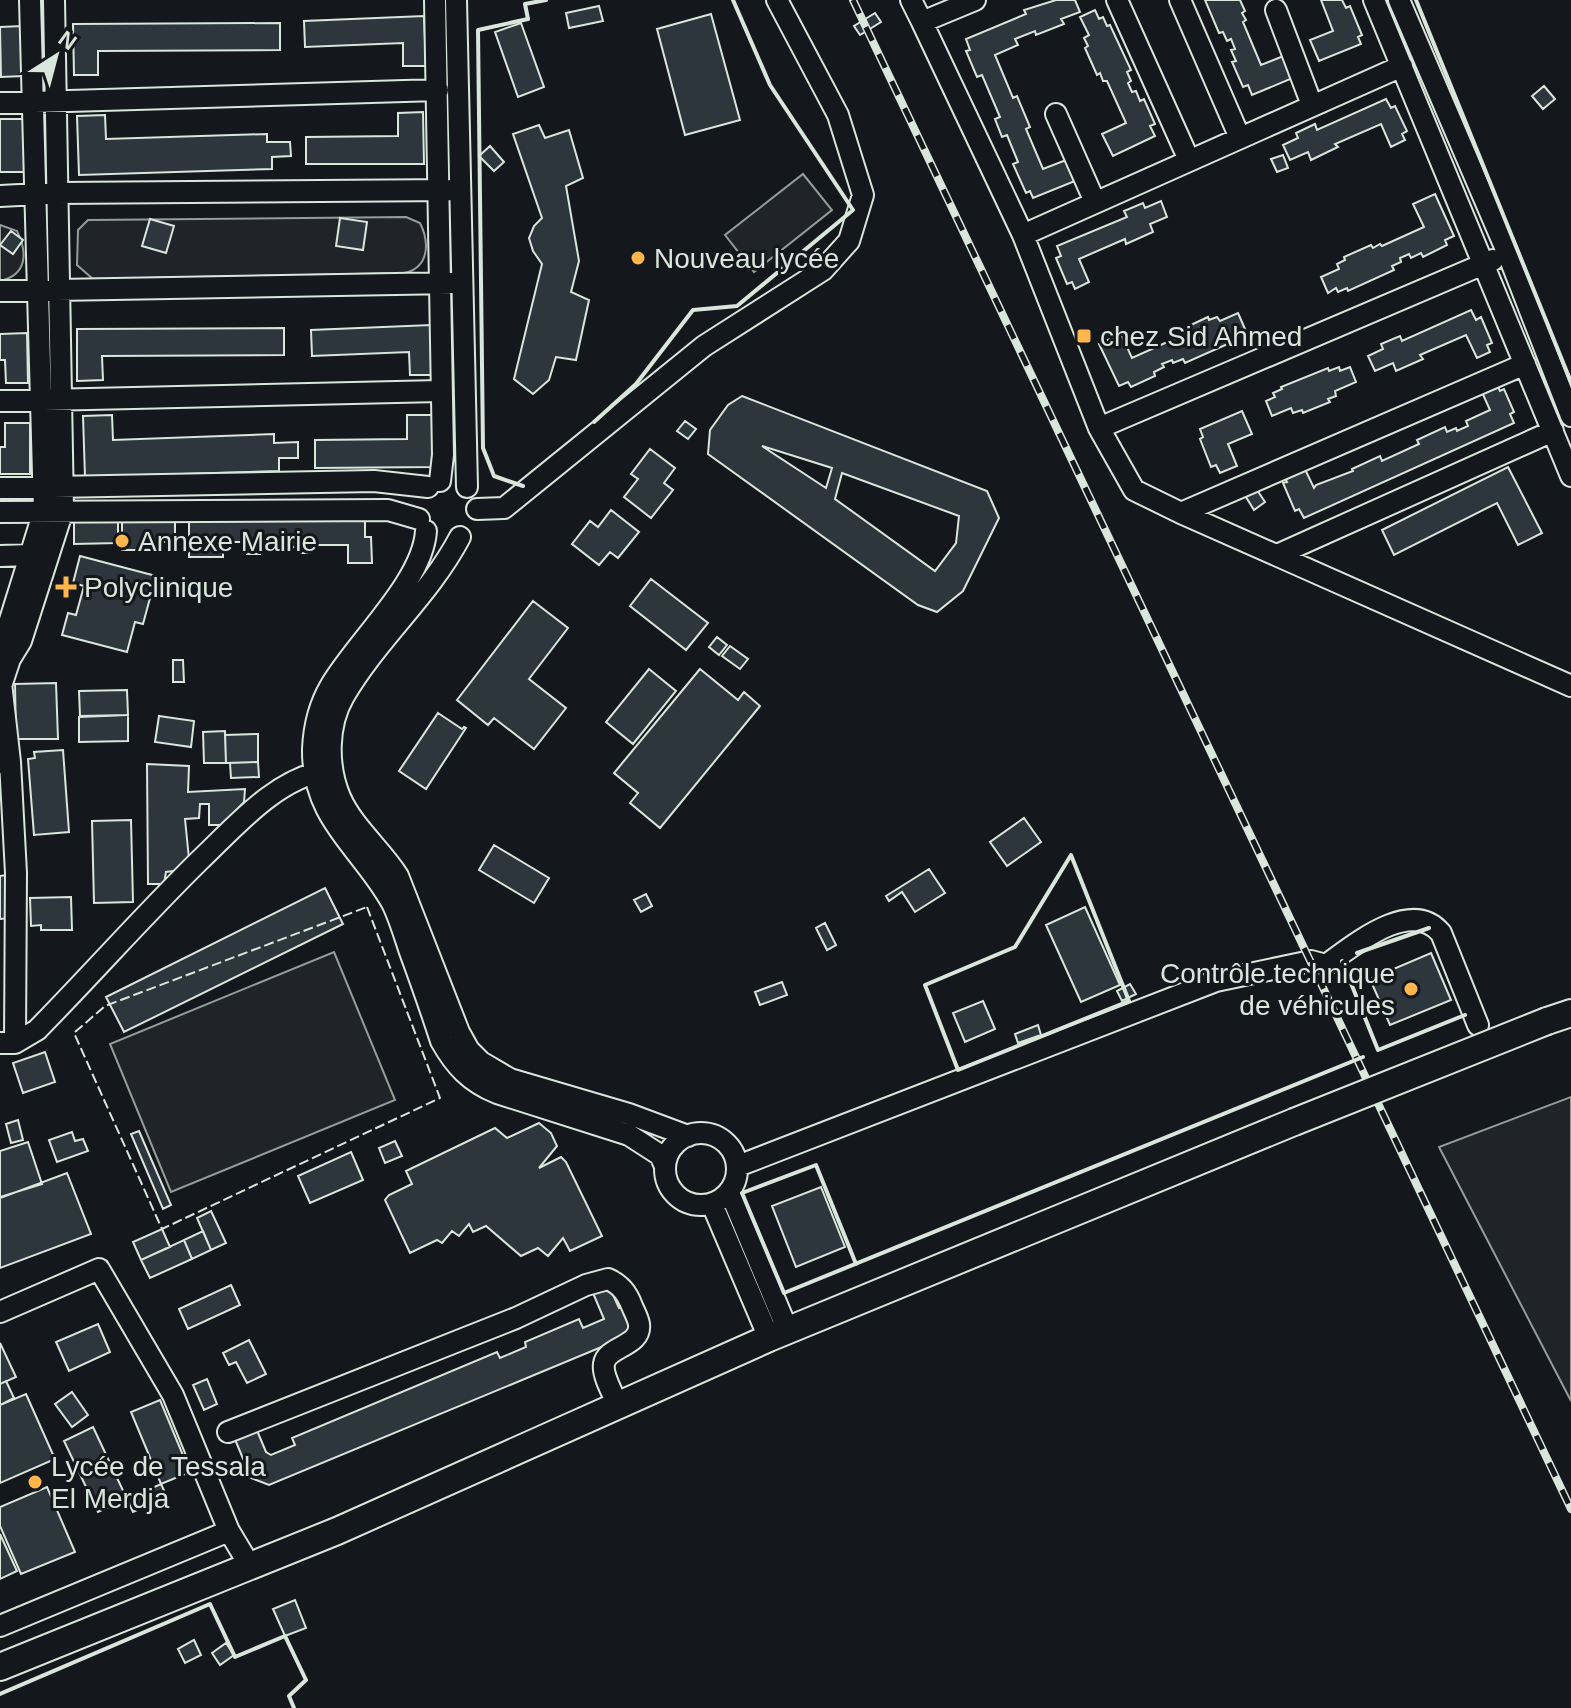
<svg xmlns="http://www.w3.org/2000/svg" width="1571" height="1708" viewBox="0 0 1571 1708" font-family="Helvetica,sans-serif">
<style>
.green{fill:#202428;stroke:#939e99;stroke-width:2}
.building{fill:#2c363c;stroke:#d8e6dc;stroke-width:2;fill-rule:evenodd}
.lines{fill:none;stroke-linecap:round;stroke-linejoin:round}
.minor-casing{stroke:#d8e6dc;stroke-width:24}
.major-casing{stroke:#d8e6dc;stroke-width:30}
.minor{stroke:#14181c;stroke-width:20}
.major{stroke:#14181c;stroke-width:26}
.rail-casing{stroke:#d8e6dc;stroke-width:8}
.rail{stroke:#14181c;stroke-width:5;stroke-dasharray:15;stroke-linecap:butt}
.major-bridge-casing{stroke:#d8e6dc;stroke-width:30;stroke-linecap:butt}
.major-bridge{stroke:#14181c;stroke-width:26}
.fence{stroke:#d8e6dc;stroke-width:2;stroke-dasharray:10 4;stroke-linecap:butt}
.wall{stroke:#d8e6dc;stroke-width:4}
.poi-dot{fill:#ffb74d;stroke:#14181c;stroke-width:3}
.labels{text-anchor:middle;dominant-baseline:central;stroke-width:6;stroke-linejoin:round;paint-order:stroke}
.poi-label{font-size:28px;fill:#d8e6dc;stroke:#14181c;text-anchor:start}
</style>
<rect width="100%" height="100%" fill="#14181c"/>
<path class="green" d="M803,174l29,36 -78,62 -29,-37z
M406,217l14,6c10,20 9,45 -16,50l-311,6 -16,-14 1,-35 10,-10z
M0,225l17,6c11,22 10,44 -17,50z
M334,952l61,148 -224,92 -61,-148z
M1571,1097v304l-132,-254z"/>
<path class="building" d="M1056,0h19l5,12 -19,7 3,5 -28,11 -1,-4 -20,8 3,6 -23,10 18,43 4,-2 13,31 -4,2 17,40 23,-9 9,21 -42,17 -3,-7 -4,2 -13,-29 5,-2 -11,-27 -5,2 -7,-18 5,-2 -18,-42 -5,2 -11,-26 4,-1 -4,-11 60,-25 -2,-4z
M1205,0h35l5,11 -3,2 4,7 -3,2 18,43 25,-10 9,22 -43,18 -4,-10 -5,2 -11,-25 4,-1 -5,-11 4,-1 -4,-10 -4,2 -4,-9 -4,1z
M1321,0h21l4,8 4,-2 12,29 -4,2 3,7 -42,17 -9,-21 23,-9z
M599,6l4,15 -34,7 -3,-15z
M1095,10l4,9 4,-2 4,9 3,-1 21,45 -4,2 4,9 -3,2 4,9 4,-1 4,10 4,-2 11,25 -5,2 5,10 -42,20 -11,-22 24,-11 -19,-42h-4l-3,-8 -3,2 -12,-27 3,-2 -4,-8 5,-3 -9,-18z
M875,13l6,9 -21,13 -6,-9z
M711,14l29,106 -55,15 -28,-106z
M424,16l2,50h-23v-23l-98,4 -1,-26z
M280,23v27l-182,1v24h-24l-1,-51z
M521,23l23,64 -26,10 -23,-65z
M22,26l2,50 -23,1 -1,-50z
M1544,86l11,13 -12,10 -11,-13z
M1386,99l5,9 4,-2 12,25 -5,3 3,6 -14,7 -10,-23 -46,20 3,3 -27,13 -3,-8 -18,8 -7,-15 15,-7 -2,-5 19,-9 2,6z
M423,112l1,52h-118v-27l92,-1v-23z
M105,115l1,24 161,-5v8h23l1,14 -19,1v12l-193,6 -2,-59z
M0,119h24v53h-24z
M539,125l6,13 24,-8 14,48 -17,8 13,75 -8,31 18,8 -13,60 -20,-3 -7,23 -16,14 -19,-15 28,-115 -9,-13 -4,-13 5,-12 8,-8 -29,-84z
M490,146l14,16 -10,9 -15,-15z
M1283,155l5,13 -11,4 -6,-13z
M1435,194l19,42 -9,4 2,5 -24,12 -2,-4 -10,5 -2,-4 -9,4 1,4 -9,4 2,4 -46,21 -1,-3 -9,4 -2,-4 -8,5 -7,-16 18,-8 -2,-5 8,-4 -1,-3 27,-12 2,3 7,-4 2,2 42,-19 -11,-23z
M1161,201l6,16 -17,7 3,8 -27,12 -1,-5 -46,20 10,23 -14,7 -3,-7 -5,2 -11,-26 5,-2 -4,-10 70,-29 -3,-6 19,-8 2,5z
M340,218l27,4 -4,28 -27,-4z
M150,219l24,7 -8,27 -24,-7z
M11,231l12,9 -10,14 -13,-9z
M1471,310l5,10 5,-3 11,26 -5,2 3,7 -13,6 -11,-23 -46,20 3,4 -27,12 -3,-8 -18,8 -7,-15 15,-7 -2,-5 19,-8 2,5z
M1238,313l7,16 -9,3 2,4 -9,4 1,3 -45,20 -2,-4 -10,4 -1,-3 -10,4 2,3 -10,5 1,4 -24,11 -3,-5 -9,4 -20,-42 22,-10 11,24 42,-19v-3l8,-4 -2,-2 28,-13 1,3 8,-3 3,4z
M431,325l2,50h-23l-1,-23 -97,4 -1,-26z
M284,328v27l-182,1 1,24 -26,1v-52z
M27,333l1,50h-22l-1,-23h-5v-26z
M1339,367l1,4 10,-4 6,15 -21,9 1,5 -8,3 2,3 -27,11 -1,-3 -9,3 -2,-5 -19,8 -6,-15 9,-4 -2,-4 9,-4 -1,-2 47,-19 1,3z
M1496,383l4,8 4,-2 10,23 -4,2 4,9 -210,95 -5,-9 -4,2 -12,-28 4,-1 -4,-8 20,-9 11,23 2,-3 37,-14 -1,-2 28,-13 2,5 37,-17 -2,-4 28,-13 2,5 9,-4 1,3 11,-5 -2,-5 24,-11 -9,-20z
M742,396l245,95 12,27 -36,73 -26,21 -19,-7 -210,-151 2,-24 18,-25zM762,446l70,22 -6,20zM842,473l117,43 -3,27 -21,28 -100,-72z
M1242,411l10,23 -24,10 9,22 -17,7 -4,-8 -5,2 -11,-28 3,-2 -3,-8z
M112,415l1,25 161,-6v9l24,-1v16h-19v13l-194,6 -2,-61z
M407,415h26v52l-118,1v-28l92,-1z
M685,421l11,8 -8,10 -11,-8z
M5,423h25v51h-30v-27h5z
M650,449l25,19 -11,15 9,7 -22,28 -27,-21 14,-18 -7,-5z
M1508,467l34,66 -24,12 -21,-42 -103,52 -12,-25z
M1257,490l8,12 -11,8 -8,-13z
M611,510l28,22 -21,26 -8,-6 -11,13 -27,-21 18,-23 8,6z
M365,516v21h6l1,26h-24v-18h-38v8h-12l-1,-6 -37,1v6h-13v-12h-24v15h-34v-39z
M74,517h44v26l-44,1z
M175,519v23h-13l1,8h-41v-30z
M80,556l76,20 -13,48 -8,-2 -8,30 -65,-17 6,-22 8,2 8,-29 -11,-3z
M651,579l57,44 -22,27 -56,-44z
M533,601l35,27 -39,51 37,29 -32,41 -40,-31 -6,7 -31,-25z
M717,637l10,8 -8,10 -10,-8z
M730,646l18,13 -8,10 -18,-13z
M173,660h10l1,22h-11z
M649,669l27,22 -43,53 -27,-22z
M700,669l38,31 6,-8 16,14 -100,122 -30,-25 8,-10 -24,-20z
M56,683l2,56h-42l-1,-55z
M127,690l1,25 -48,1 -1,-25z
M438,713l24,16 2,-2 2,1 -40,61 -27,-18z
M128,715v26l-49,1v-25z
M159,716l35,5 -3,26 -36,-5z
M225,731l1,32h-22l-1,-31z
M258,734v28l-32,1 -1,-28z
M63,750l6,82 -35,3 -6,-76 7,-1 -1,-6z
M258,762l1,15 -28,1 -1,-15z
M147,764l42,2 -1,26 57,-3 -1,13 -21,23h-14v-21h-9l-1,14 -14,1 5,50 -24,3 -2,12h-16z
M1024,818l17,24 -34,24 -17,-24z
M131,820l2,82 -39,1 -2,-82z
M494,845l55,33 -15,25 -55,-33z
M929,869l16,24 -30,19 -13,-20 -13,9 -3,-5z
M7,875l2,43 -9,1v-43z
M325,888l18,36 -219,108 -18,-35z
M646,894l6,12 -11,6 -7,-12z
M71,897l1,33h-31v-5l-10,1 -1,-28z
M1085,907l35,78 -39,17 -35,-77z
M825,923l11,22 -9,5 -11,-22z
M1431,953l20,47 -61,25 -20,-46z
M782,982l5,13 -27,10 -5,-13z
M1130,984l6,10 -14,7 -5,-10z
M983,1001l12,28 -30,13 -12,-29z
M1038,1025l3,10 -23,8 -3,-9z
M45,1052l10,30 -32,11 -10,-30z
M18,1120l5,20 -12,3 -5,-19z
M539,1123l12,10 6,13 -18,22 22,-11 5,5 36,74 -32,15 -7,-13 -15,18 -10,-8 -17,8 -35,-30 -13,6 -4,-8 -10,12 -7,-5 -10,12 -5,-3 -27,13 -25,-53 4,-5 23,-11 -6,-13 89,-43 12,10z
M139,1131l32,74 -8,4 -32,-75z
M72,1132l3,9 8,-2 5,12 -31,11 -8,-22z
M395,1141l7,15 -17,7 -6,-15z
M28,1142l14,42 -42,13v-46z
M351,1152l12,28 -53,23 -12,-27z
M67,1173l24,61 -91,34v-70z
M821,1187l24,60 -49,20 -24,-61z
M211,1211l15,32 -15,7 -14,-32z
M162,1229l8,18 -29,13 -8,-18z
M203,1231l8,19 -19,9 -8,-19z
M184,1240l8,19 -42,19 -9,-18z
M231,1285l9,20 -52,24 -9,-20z
M609,1286l10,22 6,-2 8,18 -5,12 -359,149 -18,-7 -17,-41 22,-9 10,24 5,3 24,-10 -3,-7 205,-86 3,6 26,-11 -1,-5 54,-23 4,9 21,-9 -11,-26z
M98,1324l12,28 -41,19 -13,-29z
M249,1340l17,34 -19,9 -11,-21 -7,3 -6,-12z
M0,1343l16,34 -16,7z
M207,1379l10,25 -13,6 -11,-25z
M6,1381l8,17 -14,7v-21z
M72,1392l16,23 -16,12 -17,-23z
M26,1394l29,65 -55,24v-78z
M160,1400l30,72 -29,12 -30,-72z
M93,1427l34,72 -29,13 -34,-71z
M161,1484l6,13 -34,15 -6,-13z
M47,1487l28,65 -54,22 -21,-48v-19z
M0,1534l17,37 -17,8z
M295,1600l11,28 -21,8 -12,-27z
M194,1640l7,15 -16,8 -7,-14z
M226,1643l8,12 -14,10 -8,-12z"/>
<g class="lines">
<defs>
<path id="minor" d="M435,0l8,455 -3,26
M456,0l11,487
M911,0l11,22
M975,0l-53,22 101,213 76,193 35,62 47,23 390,173
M1117,0l72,160
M1180,0l60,138
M1374,0l197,476
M1399,0l109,254 63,162
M1276,10l36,95
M0,103l438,-13
M1056,114l39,88
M0,196l58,-3 394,-3
M1023,235l379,-169
M0,291l452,-8
M0,401l440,-10
M1099,428l394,-168
M0,488l374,-7 54,6
M477,509l27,-1 200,-162 119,-76 26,-29 14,-46 -25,-80 -61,-115
M0,512l388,-2 31,9
M1181,513l344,-149
M426,531c-3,50 -69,110 -95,154 -12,20 -17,41 -18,64 -1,71 48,98 79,154 7,14 12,31 17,46 11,30 22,61 32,92 14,25 29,41 56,52l132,42 31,20 5,11
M460,537c-31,59 -83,102 -116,159 -17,29 -17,70 -4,101 13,30 41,52 58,79l61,156 10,18 12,12 29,17 119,35 59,22
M1277,555l276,-124
M0,556l30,-1
M0,652l44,-141 -14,-511
M0,674l10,88 -10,1
M1,686l9,-27 11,-18 42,-131 -9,-510
M10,762l6,111 -1,170
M0,1043h15l22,-13c55,-56 106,-114 162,-169 37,-35 76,-82 128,-91
M665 1169a36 36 0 1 1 72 0a36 36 0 1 1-72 0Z
M738,1166l478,-185 95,-20 15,4c28,-20 85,-68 115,-32l37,92
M730,1192l58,139
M712,1204l57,134
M0,1312l99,-43 74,126 56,136 21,35
M228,1432l288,-114 70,-33 22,-6c13,6 19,14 24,27 2,5 6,12 7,18 3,23 -33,22 -35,40 -2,11 9,30 14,41
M0,1626l229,-95"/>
<path id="major" d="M1547,1021l24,-8
M0,1667l337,-136 432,-193 525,-216"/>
</defs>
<use href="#minor" class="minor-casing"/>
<use href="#major" class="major-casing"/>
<use href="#minor" class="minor"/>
<use href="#major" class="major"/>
<defs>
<path id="rail" d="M853,0l718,1509"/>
</defs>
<use href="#rail" class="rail-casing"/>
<use href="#rail" class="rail"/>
<defs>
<path id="major-bridge" d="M1294,1122l253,-101"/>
</defs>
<use href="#major-bridge" class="major-bridge-casing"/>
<use href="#major-bridge" class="major-bridge"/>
<path class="fence" d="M367,907l73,191 -278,131 -88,-196 31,-27z"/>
<path class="wall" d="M1416,0l155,382
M594,422l42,-38 57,-74 44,-4 116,-96 -83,-125 -37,-85
M523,486l-29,-10 -11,-28 -5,-418 50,-11 -3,-15 21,-4
M1071,855l58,146 -171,69 -33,-85 90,-38z
M1357,953l72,-25
M1342,961l36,89 87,-35
M856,1264l-40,-99 -74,28 42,100 579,-236
M0,1694l210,-90 25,53 50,-21 21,44 -17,16 5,12"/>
</g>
<g class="poi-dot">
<circle cx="638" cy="258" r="8"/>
<rect x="1076" y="328" width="16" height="16" rx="4"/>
<circle cx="122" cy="541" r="8"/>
<path d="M62 575h8v8h8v8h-8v8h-8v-8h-8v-8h8z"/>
<circle cx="1411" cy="989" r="8"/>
<circle cx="35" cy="1482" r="8"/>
</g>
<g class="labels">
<g class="poi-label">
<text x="654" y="258">Nouveau lycée</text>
<text x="1100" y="336">chez Sid Ahmed</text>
<text x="138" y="541">Annexe Mairie</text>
<text x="84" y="587">Polyclinique</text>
<text x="1395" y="973" text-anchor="end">Contrôle technique<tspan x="1395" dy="32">de véhicules</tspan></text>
<text x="51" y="1466">Lycée de Tessala<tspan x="51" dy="32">El Merdja</tspan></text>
</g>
</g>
<g transform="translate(56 56) rotate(36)" stroke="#14181c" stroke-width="6" paint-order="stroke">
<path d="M0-6L14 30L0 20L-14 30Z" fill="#d8e6dc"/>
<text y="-12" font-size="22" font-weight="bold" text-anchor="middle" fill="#d8e6dc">N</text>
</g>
</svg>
